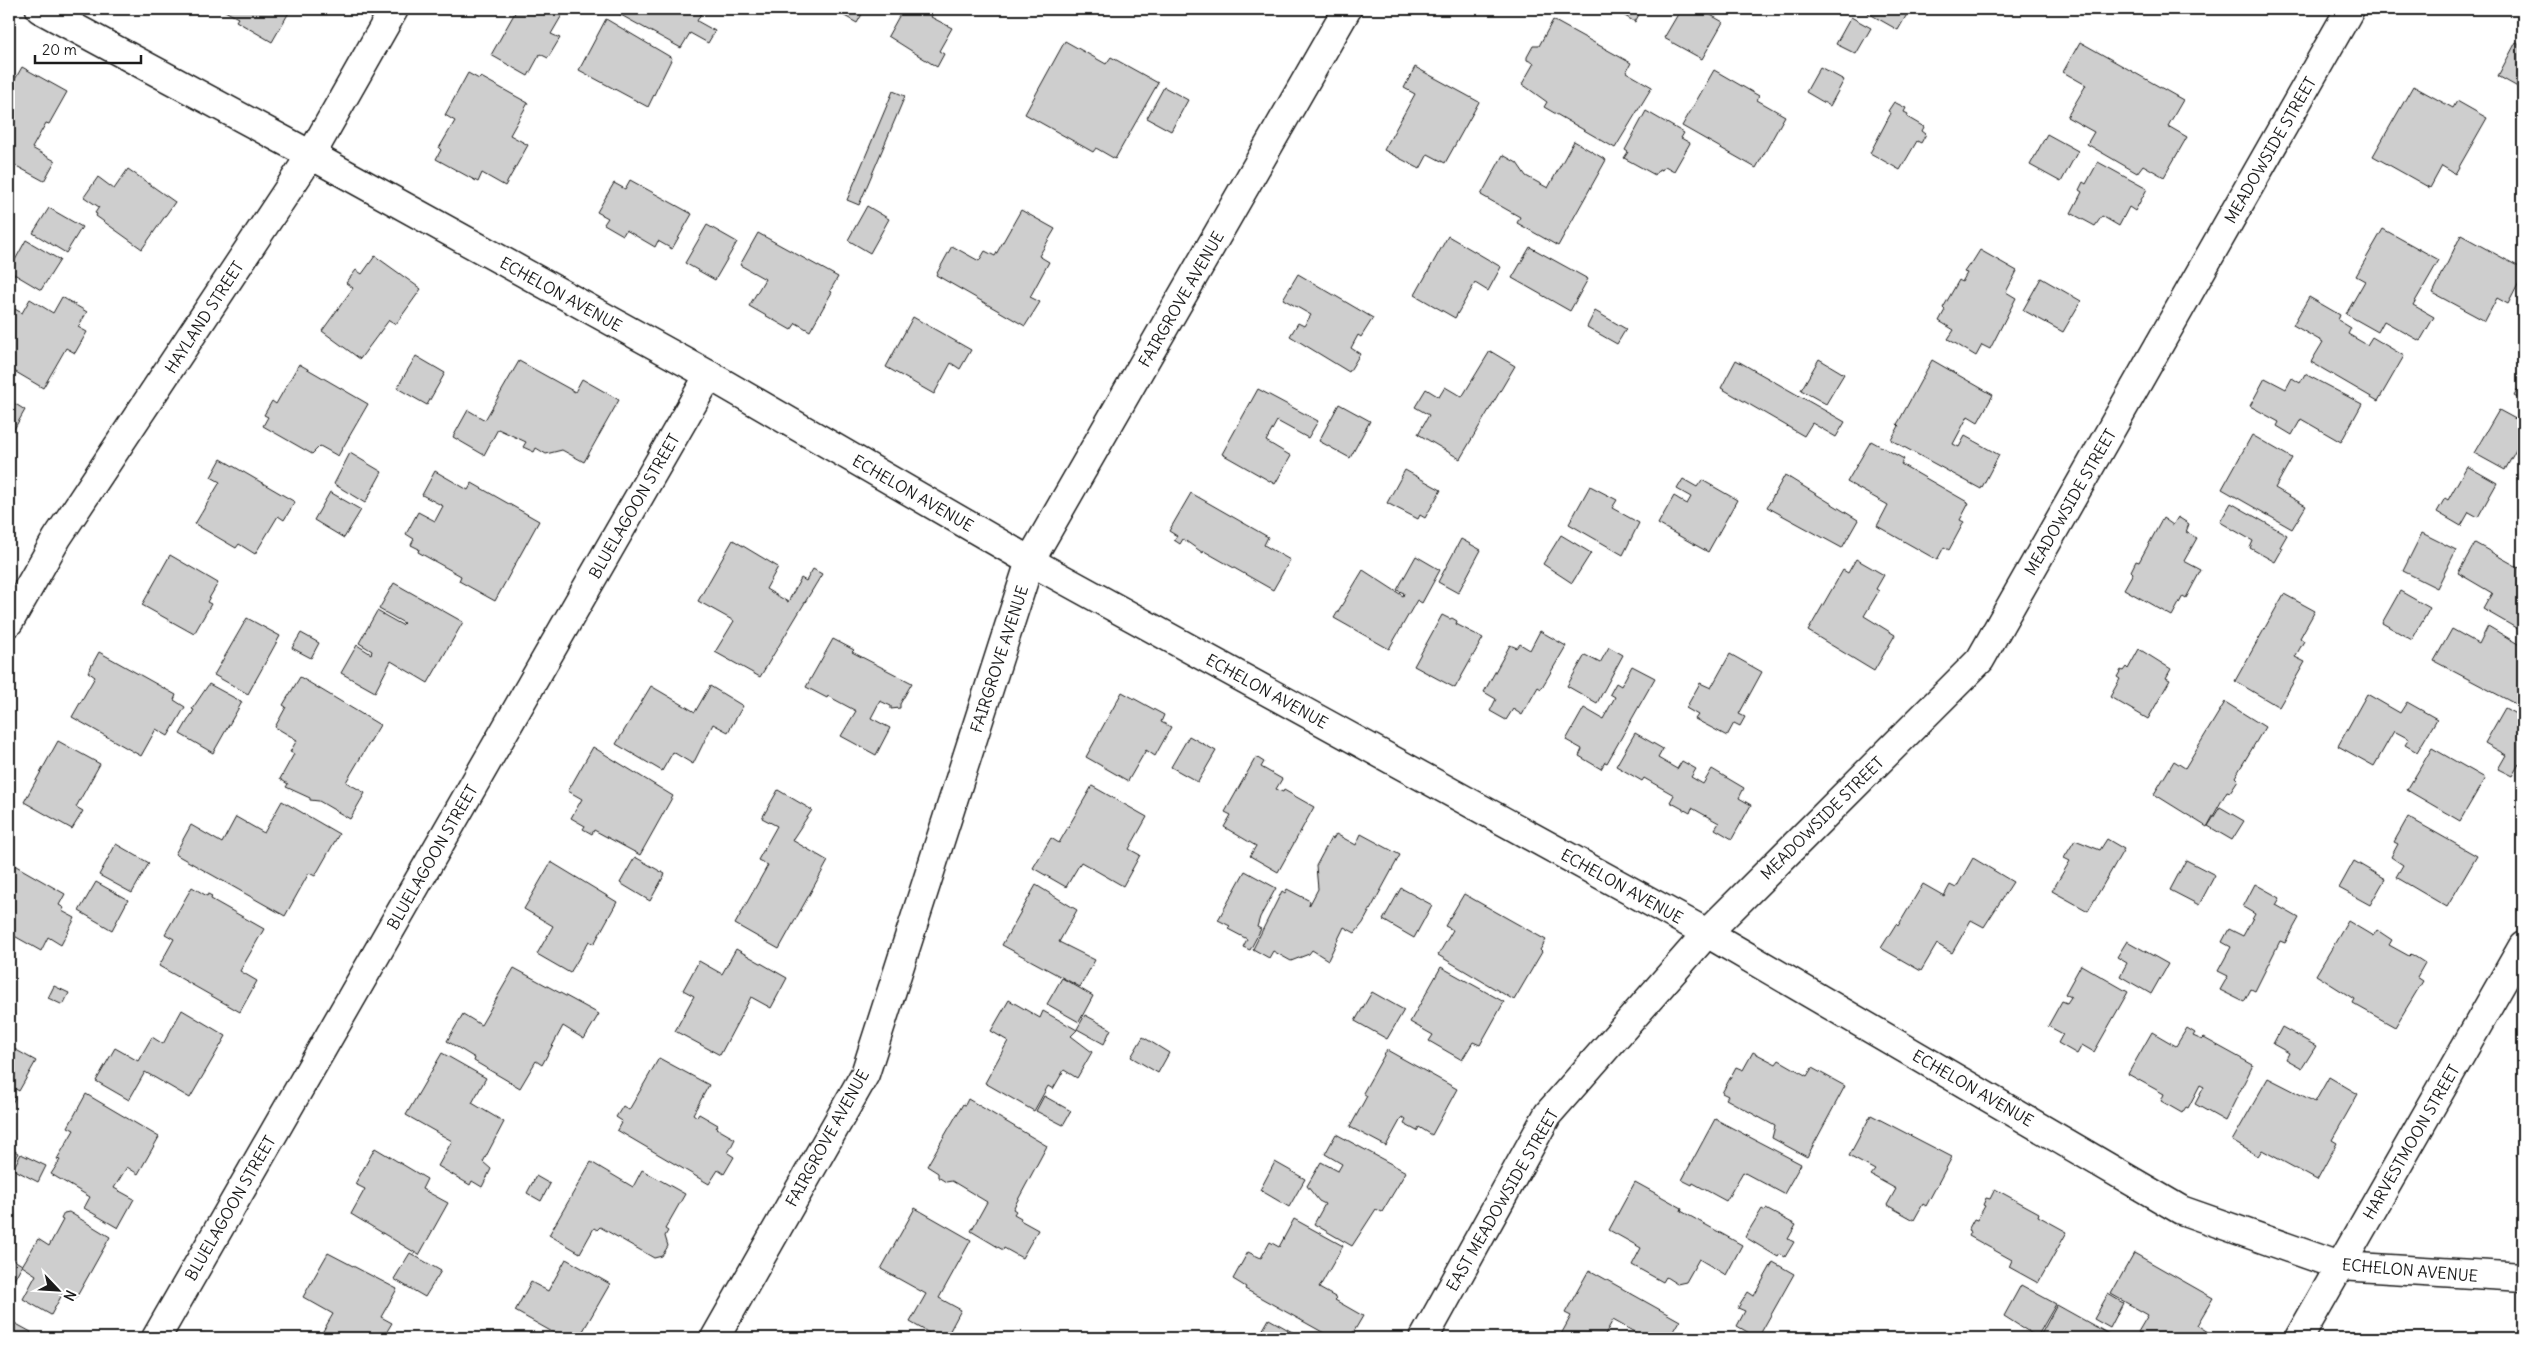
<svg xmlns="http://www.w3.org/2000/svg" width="2532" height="1347" viewBox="0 0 2532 1347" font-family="Delius,sans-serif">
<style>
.building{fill:#cecece;stroke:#1c1c1c}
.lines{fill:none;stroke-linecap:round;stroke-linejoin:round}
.street-casing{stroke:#1c1c1c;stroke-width:31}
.secondary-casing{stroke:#1c1c1c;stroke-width:31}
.street{stroke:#fff;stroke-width:28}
.secondary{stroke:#fff;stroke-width:28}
.labels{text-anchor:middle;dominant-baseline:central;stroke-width:4;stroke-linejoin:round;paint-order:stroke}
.street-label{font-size:16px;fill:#1c1c1c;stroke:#fff}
</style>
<rect width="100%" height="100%" fill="#fff"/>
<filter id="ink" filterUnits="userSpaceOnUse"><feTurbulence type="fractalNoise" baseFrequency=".02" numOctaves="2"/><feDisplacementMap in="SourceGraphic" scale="10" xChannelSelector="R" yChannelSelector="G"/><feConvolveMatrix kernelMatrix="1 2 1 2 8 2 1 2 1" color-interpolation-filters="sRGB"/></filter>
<g filter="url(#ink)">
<path class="building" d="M221,9h70l-19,33 -36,-21 2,-3z
M517,9l48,1 -14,24 9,4 -12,20 -8,-4 -12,22 -37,-21z
M610,9h90l3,1 -6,11 18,10 -7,12 -18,-10 -9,15z
M832,9h33l-8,14z
M903,9h33l-5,8 21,11 -13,23 5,3 -7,13 -49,-31z
M1613,9h29l-7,13z
M1681,9h19l23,13 -21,37 -38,-21z
M1871,9h39l-12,21 -30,-17z
M1851,17l20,11 -15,26 -20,-10z
M606,19l66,39 -24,49 -69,-37z
M1553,20l78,43 -5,9 26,15 -37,61 -71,-41 3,-5 -25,-18 12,-21 -7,-3v-3l6,-11h6z
M1065,41l41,23 5,-7 47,26 -43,76 -19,-11 -3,4 -68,-38z
M2080,42l103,58 -15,26 19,11 -23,40 -21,-12 -6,8 -50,-29 7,-12 -27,-15 19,-32 -23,-13z
M2516,42l7,4v44l-25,-14z
M22,67l45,25 -18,32 -3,-1 -14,25 23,13 -11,20 -35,-19v-72z
M1415,67l64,35 -34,61 -17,-9 -8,15 -36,-19 31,-56 -11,-6z
M1820,67l24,13 -14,26 -24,-14z
M1714,70l45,26 -2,4 28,16 -29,52 -74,-42z
M468,73l11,6 2,-2 47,26 -18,32 18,10 -23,41 -23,-13 -4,9 -42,-23 5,-9 -2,-2 16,-27 -10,-6z
M2413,86l40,22 4,-7 30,17 -32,56 -13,-8 -12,22 -57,-32z
M1164,87l24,13 -17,31 -24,-13z
M893,91l12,5 -46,109 -12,-5z
M1894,102l12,6 -2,4 4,2 -1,3 17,10 -2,4 4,3 -5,9 -4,-2 -17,29 -30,-17 21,-40 -3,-2z
M1646,111l38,22 -3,5 9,5 -16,28 -9,-5 -3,4 -3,-1 -4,6 -31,-17 4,-6 -3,-2z
M2047,134l31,17 -17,31 -31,-17z
M1574,141l32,19 -48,86 -41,-23 3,-6 -39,-22 22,-40 14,8 9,13 22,12z
M2098,162l49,27 -12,22 -6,-4 -10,19 -17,-10 -7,10 -24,-13 11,-21 -3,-2 4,-8 3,2z
M128,169l47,33 -33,47 -46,-33 1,-2 -2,-1 4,-6 -15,-10 14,-20 16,12z
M630,180l62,34 -20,35 -14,-8 -3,6 -29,-17 -3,5 -19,-11 4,-6 -11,-6 17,-29 11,6z
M867,206l22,13 -19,34 -22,-13z
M49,208l33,19 -16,26 -33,-20z
M1021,210l34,19 -16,27 10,6 -19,35 10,5 -15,24 -89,-51 16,-29 27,15 6,-10 10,5z
M707,225l30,17 -22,38 -30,-17z
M2383,229l56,31 -26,45 21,12 -14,24 -36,-20 -6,11 -32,-18 19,-33 -9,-5z
M758,233l80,44 -8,14 2,1 -22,39 -14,-8 -5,7 -42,-24 16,-27 -25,-14z
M2461,235l62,34v6l-15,29 -11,-6 -12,23 -52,-28z
M1448,236l53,31 -13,24 -13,-8 -20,35 -40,-23z
M26,240l34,20 -19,30 -32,-19z
M1530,247l58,32 -18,32 -58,-33z
M1980,250l37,21 -11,21 10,6 -26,51 -8,-4 -6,11 -28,-17 6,-9 -15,-9 6,-11 -2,-2 16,-28 3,2 5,-9 -3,-1 5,-7 1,1z
M375,256l46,33 -25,35 -7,-4 -29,39 -38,-28 31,-43 -7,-5 10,-13 6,4z
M1298,274l75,44 -12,19 -3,-2 -7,13 9,6 -11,18 -59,-36 8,-13 6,3 7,-11 -28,-16z
M2041,278l40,23 -18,31 -40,-22z
M62,297l25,15 -9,15 9,5 -12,21 -9,-5 -23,40 -34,-20v-62l13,7 8,-14 23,14z
M2309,297l31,18 -2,5 13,8 -3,6 19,11 5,-8 32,19 -26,45 -67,-39 12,-20 -30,-17z
M1595,311l31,18 -9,15 -30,-17z
M913,317l58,33 -11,19 -9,-6 -17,31 -48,-27z
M1490,351l25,15 -55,93 -42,-25 11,-19 -14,-8 11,-18 13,8 6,-10 17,10z
M416,356l29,17 -18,32 -30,-17z
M1819,359l25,15 -18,30 -25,-14z
M1736,360l109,62 -9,15 -24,-14 -8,13 -83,-48z
M1932,360l61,35 -15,27 -10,-6 -15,28 6,3 6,-11 34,19 -18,34 -90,-49 8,-14 -2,-2 2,-3z
M519,361l56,31 7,-13 37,21 -35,62 -22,-12 -16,4 -10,-6 -2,4 -11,-5 3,-5 -28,-13 -14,26 -31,-18 15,-27 17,10z
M299,364l69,40 -30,52 -18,-10 -8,8 -49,-28 5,-9 -4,-2 8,-14 4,3z
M2305,374l57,30 -21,38 -40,-23 -9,16 -15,-9 2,-4 -29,-16 15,-28 21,11 6,-11 8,5z
M2523,380v21l-9,-5z
M1258,389l60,32 -10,17 -31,-17 -11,20 25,15 -16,28 -53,-30z
M9,400l16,10 -16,28z
M1339,404l31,17 -20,37 -31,-17z
M2499,410l24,13v14l-18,33 -31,-17z
M2252,435l40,23 -17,30 31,18 -14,23 -70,-40z
M1871,441l33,18 -3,5 68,39 -9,17 4,2 -15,28 -5,-3 -7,13 -60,-34 11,-21 -41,-23z
M350,453l32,19 -17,31 -31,-19z
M221,459l74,43 -11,18 -6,-4 -23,38 -16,-10 -3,4 -41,-24 25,-42 -9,-5z
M2467,466l30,17 -19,34 -9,-5 -8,14 -24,-14 8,-14 3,2z
M1405,470l36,20 -16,28 -5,-3 -2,4 -31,-16z
M435,471l33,19 4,-7 67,38 -44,80 -36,-20 2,-5 -43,-24 1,-3 -8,-4 3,-6 -8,-5 12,-22 17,9 8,-15 -21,-11z
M1785,475l73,45 -16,28 -75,-41z
M1683,479l14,8 5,-7 35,20 -29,52 -50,-28 16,-28 13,8 4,-7 -14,-8z
M1590,486l27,14 -5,8 27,15 -16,32 -54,-31z
M330,492l31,18 -17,28 -30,-18z
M1191,493l77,44 -4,8 26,15 -17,30 -69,-39 -1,2 -20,-14 -3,5 -6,-4 3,-4 -8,-5z
M2231,503l56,32 -7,12 3,1 -8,14 -25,-14 3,-7 -33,-19z
M2178,517l11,7 -3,8 11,6 -13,23 17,9 -15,28 -3,-2 -11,20 -48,-27 9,-16 -2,-2 5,-10 3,1 24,-44 10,7z
M2422,533l34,17 -19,38 -34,-17z
M1561,535l30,18 -19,30 -29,-19z
M1461,539l20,11 -23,43 -20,-11z
M733,540l45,27 -12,22 22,13 13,-24 5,3 7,-12 9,5 -62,103 -45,-25 19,-31 -36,-20z
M2475,543l48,27v62l-40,-23 9,-16 -34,-20z
M170,555l48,28 -11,19 4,2 -17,30 -52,-29z
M1416,556l24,14 -18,33 -5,-3 -28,49 -55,-31 29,-48 40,26 1,-3 -7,-3z
M1856,559l28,16 -8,14 3,2 -15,25 31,19 -21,36 -66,-40 35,-61 5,3z
M394,583l69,39 -35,61 -37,-22 -16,31 -34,-19 16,-28 14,9 1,-3 -13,-8 18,-32 25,14 2,-2 -25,-14z
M2400,591l30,17 -18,32 -30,-17z
M2284,594l31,17 -15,27 4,3 -9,16 10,5 -26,45 -44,-26z
M1442,615l8,4 2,-1 5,3 -1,3 27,14 -28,50 -41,-22z
M247,618l33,18 -32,58 -34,-19z
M2488,626l35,21v61l-89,-47 18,-32 27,15z
M1540,631l26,15 -25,43 -3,-2 -16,28 -9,-6 -7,11 -16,-9 6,-12 -12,-7 26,-47 7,3 3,-4 10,6z
M301,633l18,10 -8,15 -19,-10z
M833,639l21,11 -2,2 60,31 -12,21v4l-9,1v-3l-11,-5 -9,17 19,10 -14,27 -35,-19 15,-25 -28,-15 -1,2 -21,-11z
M1609,647l14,8 -26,48 -30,-17 18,-31 15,8z
M2139,649l32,20 -5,9 4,2 -22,39 -38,-22 10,-18 -3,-2 4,-7 2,1 3,-4 2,2z
M99,652l77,43 -2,5 11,7 -17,29 -12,-7 -15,27 -69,-39 23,-40 -7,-5z
M1730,654l32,18 -23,42 6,3 -5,9 -6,-3 -7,13 -32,-17 3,-4 -12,-7 14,-25 11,5z
M1632,666l23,12 -48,85 -2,-1 -4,7 -22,-13 3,-7 -16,-9 18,-32 19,11 12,-22 -5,-3 6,-11 5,3z
M300,677l80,48 -34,57 19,11 -15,26 -31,-18 -9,-1v-2l-24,-11 2,-3 -8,-5 14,-25 -4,-2 7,-12 -22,-13 11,-20 -3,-2z
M209,684l33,18 -29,51 -33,-19 14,-24 -2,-1z
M651,686l44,26 15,-26 33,20 -15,26 -15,-8 -20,40 -20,-12 -11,19 -46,-27z
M1122,692l42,23 -3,7 10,5 -16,29 -9,-6 -18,31 -42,-24z
M2367,694l33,19 7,-11 30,17 -20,33 -12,-7 4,-6 -15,-8 -20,35 -36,-20z
M2225,702l40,25 -30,50 3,3 -8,12 -3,-1 -20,36 -53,-33 20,-33 11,7z
M2505,708l18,10v48l-4,-2 -7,12 -14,-7 8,-14 -21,-12z
M1635,733l28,16 -5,9 19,11 5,-8 14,8 -5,8 12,7 9,-15 32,19 -5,10 12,7 -19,34 -17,-10 4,-6 -27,-15 -2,5 -20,-11 4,-7 -30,-17 -2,3 -26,-15z
M1189,736l27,15 -18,31 -27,-15z
M58,741l42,23 -24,43 7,4 -11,18 -48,-27z
M593,747l80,49 -33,59 -46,-25 -2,4 -9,-5 2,-3 -14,-8 11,-19 -14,-8z
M2432,748l53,30 -25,43 -53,-31z
M1256,757l8,5 -3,5 21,12 -6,10 7,3 1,-2 30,17 -36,65 -28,-16 6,-10 -32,-19 7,-12 -6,-3z
M1092,786l55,31 -18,32 11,6 -17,31 -42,-24 -15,25 -33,-19 18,-30 8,5z
M778,790l34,20 -20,30 36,21 -49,88 -44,-25 33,-59 -10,-5 19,-34 -15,-8z
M282,801l57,33 -24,42 -6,-3 -24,43 -110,-62 16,-29 31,18 14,-26 28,16z
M2220,807l24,14 -12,19 -24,-14z
M2408,817l69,39 -30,51 -51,-30 7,-12 -12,-8 7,-13 -4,-2z
M1336,834l20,11 5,-11 39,21 -37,68 -8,10 -11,-6 -16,33 -16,-10 -3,4 -18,7 -18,-10 -4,7 -16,-9 29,-58 3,2 2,-4 23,12 -1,5 9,-17 -2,-23 15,-28 2,1z
M2107,839l17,10 -36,62 -36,-20 18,-30 -6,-3 11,-18 25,10z
M116,844l33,19 -17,30 -33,-18z
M635,857l30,17 -15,27 -30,-18z
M1973,858l40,24 -29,45 -13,-7 -19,33 -15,-9 -16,27 -40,-23 15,-24 2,2 25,-42 21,12 6,-11 6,3z
M2186,860l29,15 -16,30 -29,-15z
M2354,861l31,18 -15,26 -31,-17z
M9,862l56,32 -6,11 5,3 -2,3 13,7 -14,27 -13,-8 -7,14 -32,-18z
M551,862l66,40 -23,42 -5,-3 -19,32 -33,-19 16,-28 -29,-17z
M1245,871l31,17 -16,29 -3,10 4,2 -11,21 -7,-3 4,-8 -19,-10 2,-3 -12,-6z
M96,882l32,18 -16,30 -33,-19z
M2255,884l25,14 -4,7 23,13 -14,25 -5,-2 -25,50 -4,-2 -7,13 -24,-12 8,-14 -10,-5 13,-24 -9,-5 7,-13 14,7 12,-22 -12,-7z
M1036,885l41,25 -18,32 36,18 -15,27 -78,-42z
M192,887l15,9 1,-2 4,2 -1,3 53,30 -24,42 17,10 -17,31 -81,-46 15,-27 -9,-5z
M1401,888l31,17 -18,33 -31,-18z
M1464,894l82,46 -6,10 2,2 -28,48 -76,-45 15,-25 -8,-4z
M2348,921l25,15 4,-6 15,10 -3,5 20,11 2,-2 14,9 -8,14 6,4 -28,46 -43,-24 2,-4 -38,-24z
M2127,941l41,23 -17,30 -31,-18 7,-13 -10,-6z
M736,949l51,29 -16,30 -20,-11 -31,58 -45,-24 19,-35 -11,-6 16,-29 23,13z
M2081,965l47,27 -34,60 -12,-7 -5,9 -19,-11 5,-9 -15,-8 14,-25 5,2 4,-6 -6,-3z
M1441,967l63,35 -24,43 -7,-3 -11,18 -33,-19 4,-6 -23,-13z
M514,968l85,46 -15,25 -21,-13 -21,39 -6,-4 -16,27 -46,-27 1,-3 -28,-17 16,-27 18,11z
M1062,978l31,18 -14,26 -32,-18z
M54,986l15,7 -6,12 -15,-7z
M1372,992l32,18 -17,29 -32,-18z
M1009,1000l31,18 3,-7 34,19 -6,6 21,16 -15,26 -13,-8 -11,19 -5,-3 -14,25 -49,-28 23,-42 -17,-10z
M182,1010l44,26 -36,62 -45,-26 -16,28 -33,-19 19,-33 23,13 14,-24 11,7z
M1085,1015l26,14 -7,15 -27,-15z
M2282,1027l34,19 -14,22 -16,-9 3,-6 -16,-9z
M2187,1028l8,5 -2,3 9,4 2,-2 49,27 -28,56 -30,-17 9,-17 -4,-2 -12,23 -2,-1 -4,6 -21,-12 3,-7 -36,-20 24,-42 24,14z
M1143,1037l26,16 -11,20 -27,-16z
M9,1046l27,15 -17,30 -10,-6z
M1387,1050l70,39 -25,46 -13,-8 -2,4 -13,-7 2,-4 -4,-3 -16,29 -36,-19 17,-31 -4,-3z
M1753,1052l23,12 3,-4 28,16 5,-8 33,18 -38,71 -35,-19 3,-12 -49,-27 2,-3 -6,-3 14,-26 7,3z
M442,1053l44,25 -14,25 32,19 -21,40 8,7 -9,18 -10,-6 -2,4 -32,-19 14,-25 -46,-26z
M659,1058l50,27 -16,29 4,3 2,-3 19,11 -2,3 19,11 -7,14 6,4 -10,17 -6,-4 -9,14 -92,-54 5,-9 -6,-4 7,-11 6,4z
M2329,1077l29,17 -26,46 5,3 -20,37 -55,-30 -4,6 -26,-15 36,-63 47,24z
M9,1094l6,4 -6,10z
M86,1094l73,43 -21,37 -11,-7 -13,21 20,11 -16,29 -34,-20 6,-11 -39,-23 9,-14 -3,-1 17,-29 -6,-3z
M1044,1096l27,15 -8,14 -27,-14z
M968,1099l79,47 -34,63 3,2 -2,3 7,4 -1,2 18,10 -16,28 -18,-10 -1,2 -32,-19 16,-29 -35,-21 -6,1 -8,-5v-4l-11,-7 36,-62 2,1z
M1871,1115l81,42 -26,49 -3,-2 -9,16 -27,-15 9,-16 -25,-14 4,-5 -26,-14z
M1715,1119l86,45 -17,30 -41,-22 -17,29 -33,-18 -1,2 -10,-5z
M1336,1134l70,38 -24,40 -6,-3 -24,37 -38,-22 11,-20 -6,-3 -12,-15 14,-24 17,9 4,-7 -17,-10z
M2523,1143v17l-7,-4z
M9,1148l9,5 -7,13 -2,-1z
M375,1148l52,31 -5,10 26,14 -29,52 -68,-41 14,-25 -10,-5z
M21,1154l25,12 -8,16 -25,-13z
M591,1162l42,25 9,-17 43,24 -20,35 3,2 -3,5 3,10 -6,10 -8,2 -54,-31 -3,3 -3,-2 -14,25 -31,-18z
M1275,1162l30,17 -16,28 -29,-17z
M536,1176l14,8 -9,17 -14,-8z
M1635,1182l47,26 -1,3 61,34 -16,30 -27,-16 -13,23 -9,2 -11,-7 -3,5 -31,-17 9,-17 -32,-18z
M1995,1189l44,24 -1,3 29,16 -29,51 -29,-16 3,-7 -43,-24 2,-4 -3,-2 6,-11 3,1 8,-14 -2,-1 3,-7 4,1z
M915,1208l56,32 -32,58 22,12 -15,28h-8l-28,-16 16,-28 -45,-25z
M1762,1209l3,2 1,-2 30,16 -8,14 6,3 -9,15 -5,-3 -2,3 -33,-20z
M69,1212l41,25 -34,61 -12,-7 -13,24 -28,-16 13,-24 -14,-9 16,-27 11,7 14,-26 -2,-1 3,-6z
M1294,1219l49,27 -24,42 18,10 -2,2 28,16 -13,22h-17l-88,-49 1,-2 -13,-8 15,-27 13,6 9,-16 9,5z
M328,1253l69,36 -16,28 11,6 -9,15h-64l14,-24 -30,-17z
M410,1253l31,18 -16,26 -31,-18z
M2134,1253l79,45 -16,27 14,9 -3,4h-59l-11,-6 10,-17 -37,-21z
M9,1257l13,8 -13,24z
M566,1259l44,25 -31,54h-16l-48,-27 16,-29 17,9z
M1773,1262l21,12 -36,64 -21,-12 8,-15 -7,-3 10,-16 6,4z
M1589,1270l91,51 -10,17h-25l-32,-18 -10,18h-44l12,-22 -6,-3z
M2021,1285l35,19 -19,33 -33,-21z
M2108,1294l15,9 -13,25 -16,-9z
M2057,1305l59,33h-77z
M1269,1319l34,19h-45z
M9,1320l22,12 -3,6h-19z
M1227,1331l13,7h-17z
M844,1332l10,6h-13z"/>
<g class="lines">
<defs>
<path id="street" d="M9,622l48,-84 254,-383 83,-146
M156,1338l553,-963
M715,1338l150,-264 165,-513
M1424,1338l124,-224 159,-181 273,-273 370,-651
M2299,1338l224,-392"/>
<path id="secondary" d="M40,9l271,146 398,220 321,186 677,372 474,277 159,56 183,11
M1030,561l317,-552"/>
</defs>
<use href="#street" class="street-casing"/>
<use href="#secondary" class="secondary-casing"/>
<use href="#street" class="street"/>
<use href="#secondary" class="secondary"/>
</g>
</g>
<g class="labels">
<g class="street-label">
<text transform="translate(2270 150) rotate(-60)">MEADOWSIDE STREET</text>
<text transform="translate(561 294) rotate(29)">ECHELON AVENUE</text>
<text transform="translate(1181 299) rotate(-60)">FAIRGROVE AVENUE</text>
<text transform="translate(204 317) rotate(-57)">HAYLAND STREET</text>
<text transform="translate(913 493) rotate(30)">ECHELON AVENUE</text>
<text transform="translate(2070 502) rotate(-60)">MEADOWSIDE STREET</text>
<text transform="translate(634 506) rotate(-60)">BLUELAGOON STREET</text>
<text transform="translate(999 659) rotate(-72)">FAIRGROVE AVENUE</text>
<text transform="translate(1267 691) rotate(29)">ECHELON AVENUE</text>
<text transform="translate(1822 818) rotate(-45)">MEADOWSIDE STREET</text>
<text transform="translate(432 857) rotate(-60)">BLUELAGOON STREET</text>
<text transform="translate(1622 886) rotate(29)">ECHELON AVENUE</text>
<text transform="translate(1973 1088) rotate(30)">ECHELON AVENUE</text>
<text transform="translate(827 1138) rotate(-61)">FAIRGROVE AVENUE</text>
<text transform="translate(2411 1142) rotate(-60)">HARVESTMOON STREET</text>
<text transform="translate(1502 1200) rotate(-60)">EAST MEADOWSIDE STREET</text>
<text transform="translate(230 1208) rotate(-60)">BLUELAGOON STREET</text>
<text transform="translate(2410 1270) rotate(5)">ECHELON AVENUE</text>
</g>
</g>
<rect width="2532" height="1347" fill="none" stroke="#fff" stroke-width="30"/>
<rect x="15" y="15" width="2502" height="1317" fill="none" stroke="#1c1c1c" stroke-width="2" filter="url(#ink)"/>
<g transform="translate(58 1290) rotate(115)" stroke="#ffffff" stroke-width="4" paint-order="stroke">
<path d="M0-4L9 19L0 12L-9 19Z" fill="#1c1c1c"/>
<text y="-8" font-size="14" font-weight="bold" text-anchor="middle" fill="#1c1c1c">N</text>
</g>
<path d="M35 55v8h106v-8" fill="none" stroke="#1c1c1c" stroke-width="2.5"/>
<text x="42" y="55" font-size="15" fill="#1c1c1c" stroke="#ffffff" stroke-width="4" paint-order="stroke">20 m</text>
</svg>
